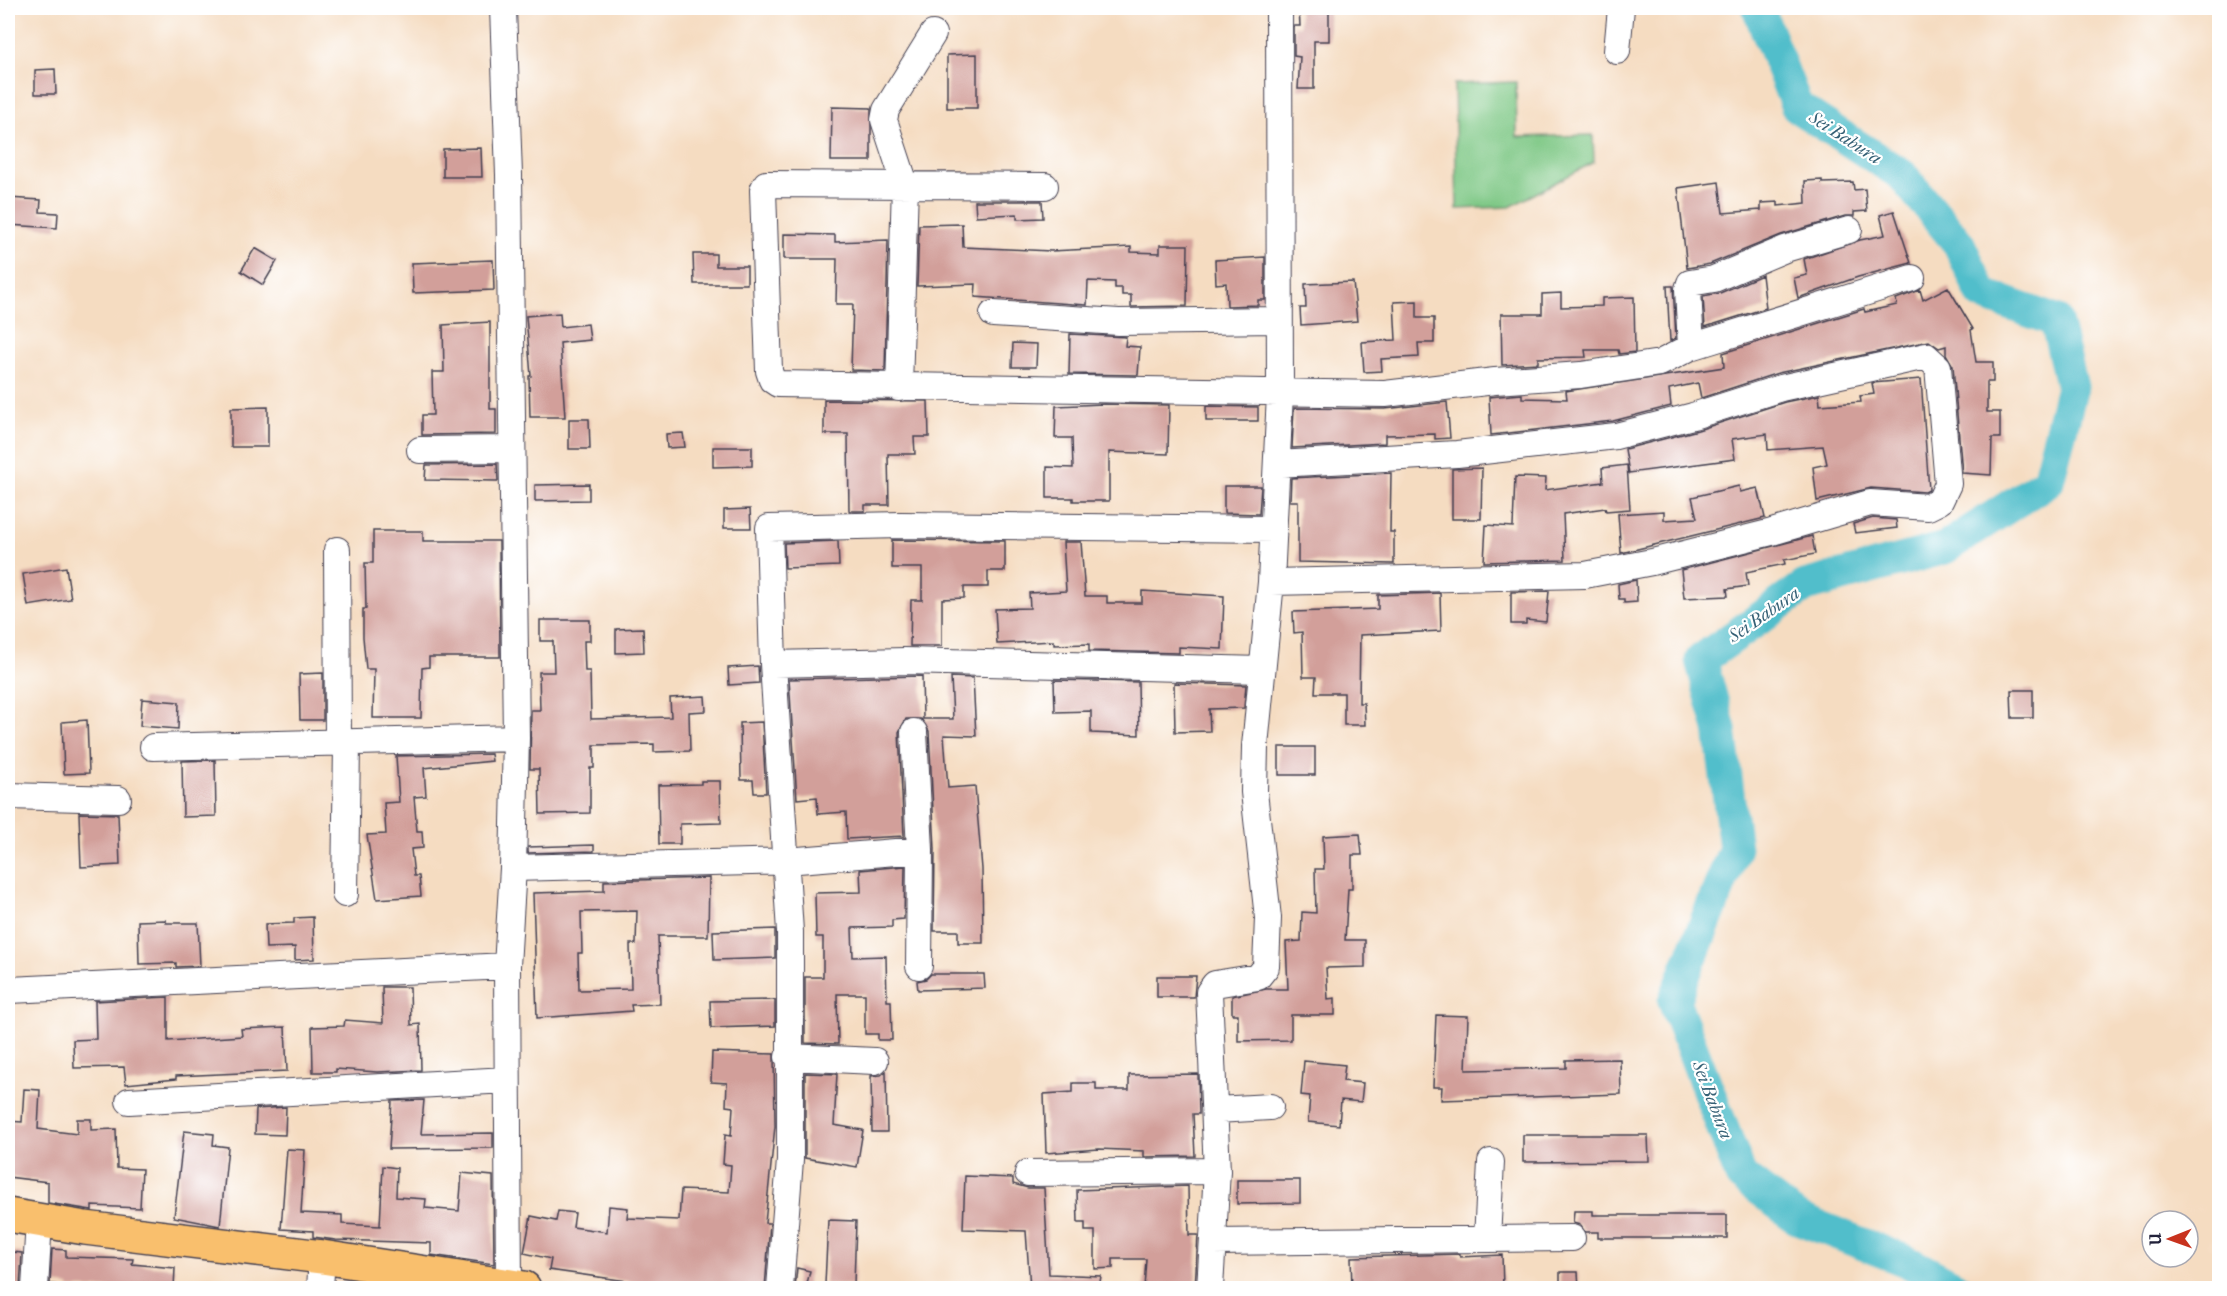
<svg xmlns="http://www.w3.org/2000/svg" width="2227" height="1296" viewBox="0 0 2227 1296" font-family="'IM FELL French Canon',serif">
<style>
.green{fill:#7dc784;stroke:#507460;stroke-width:1.5}
.lines{fill:none;stroke-linecap:round;stroke-linejoin:round}
.river{stroke:#51becb;stroke-width:33}
.building{fill:#d29f9a;fill-rule:evenodd}
.minor-casing{stroke:#423e4f;stroke-width:28}
.major-casing{stroke:#423e4f;stroke-width:36}
.minor{stroke:#fff;stroke-width:26}
.major{stroke:#f9bf6d;stroke-width:33}
.labels{text-anchor:middle;dominant-baseline:central;stroke-width:4.5;stroke-linejoin:round;paint-order:stroke}
.water-label{font-size:18px;font-style:italic;fill:#356075;stroke:#fff}
</style>
<rect width="100%" height="100%" fill="#fff"/>
<filter id="ink" filterUnits="userSpaceOnUse"><feTurbulence type="fractalNoise" baseFrequency=".0167" numOctaves="2"/><feDisplacementMap in="SourceGraphic" scale="12" xChannelSelector="R" yChannelSelector="G"/><feConvolveMatrix kernelMatrix="1 2 1 2 8 2 1 2 1" color-interpolation-filters="sRGB"/></filter>
<filter id="wash" filterUnits="userSpaceOnUse"><feTurbulence type="fractalNoise" baseFrequency=".008" numOctaves="4" result="noise"/><feDisplacementMap in="SourceGraphic" scale="24" xChannelSelector="R" yChannelSelector="G"/><feGaussianBlur stdDeviation="1.35" result="paint"/><feColorMatrix in="noise" values="0 0 0 0 0 0 0 0 0 0 0 0 0 0 0 0 0 1.4 0 .05"/><feComposite in="paint" operator="in"/></filter>
<g filter="url(#wash)">
<rect width="100%" height="100%" fill="#f5dcc1"/>
<path class="green" d="M1516,82l1,55 76,-2 1,27 -84,45 -53,2 -3,-125z"/>
<g class="lines">
<path class="river" d="M1758,8l39,99 105,68 57,69 23,50 74,27 16,66 -24,94 -103,67 -140,38 -104,74 19,69 15,119 -61,153 67,175 56,42 109,43 51,27"/>
</g>
<g id="blocks">
<path class="building" d="M1299,8h30v33h-15v48h-16l2,-32 -6,-1v-30h6z
M977,54v54h-30v-53z
M55,69l1,25h-21v-24z
M832,107l39,1v53h-40z
M481,148l1,29h-39v-28z
M1822,180v3l31,-1 1,8 11,-1 2,22 -13,1v4h-9l-64,19 -71,29 -23,4 -9,-80 41,-6 4,31 38,-3v-7l17,-1v4l28,-3 -1,-22z
M8,198l33,2 -1,12 18,1 -1,15 -49,-3z
M975,201h67l1,17 -26,1v-5l-41,2z
M1894,211l17,52 -53,14 -60,21 -4,-20 13,-3 -3,-16 56,-19 25,-5 -5,-20z
M962,224l1,23 88,4 80,-4v5l29,1v-8h28l-1,61 -56,1v-12h-9v-7h-7v-6l-27,-1 -1,24 -112,-8 1,-13 -59,2 2,-61z
M784,234l51,1v7l53,-2 -3,131 -34,-1 2,-66h-17l1,-45h-53z
M255,248l22,13 -14,24 -22,-14z
M693,254h23v12h31v18h-53z
M1265,257v43h-7v5l-31,1 -1,-23 -10,1 -1,-24z
M493,260l1,30 -81,3 -1,-30z
M1762,275l4,33 -61,19 -2,-31 17,-3z
M1353,282l4,39 -56,4 -1,-17h6l-1,-24z
M1667,286h6l3,52 -6,3z
M1948,287l25,42 -2,1 5,32h17v20h-6v30h13v26h-8l-1,37 -29,-2 -9,-107 -7,-12v-8l-7,2 -10,-7 -151,32 -77,25 -3,-15 -29,6 2,17 -58,15 -122,14 -2,-38 33,-3v4l45,1 -1,-8 158,-24 -1,-14 141,-44 1,3 32,-7 -1,-6 24,-9 3,10z
M1561,293v14l41,-1v-8l32,-1 1,55 -16,2 -1,-4h-33l1,7 -48,1v5l-36,2 -1,-51h41v-20z
M1417,301v17h17v25h-16l1,14 -38,2 1,12 -18,1 -2,-30 34,-2 -2,-38z
M560,313l1,14 27,-3 2,16 -30,3 5,74h-35l-1,-41h2l-5,-60z
M490,322v87h6v25l-74,1v-20h11l-1,-43h12l-1,-47z
M1070,334l56,3 -1,9 15,1 -2,28 -69,-1z
M1013,343l24,1 -1,23h-24z
M1921,379l8,111 -4,2 -54,-4 -54,13 -4,-34 14,-3 -4,-18 -55,4 -1,-16 -35,5 3,20 -106,14 -4,-24 73,-19 87,-28 34,-7 1,10 41,-3 -1,-6 14,-2 -2,-11z
M824,400l104,1 1,36h-15l1,17h-27l1,51h-24v6h-16l-1,-77h-24z
M1447,402l3,36 -15,1v-5l-50,1v8l-93,5 2,-40 91,1z
M1104,404l65,1 -1,49 -59,-2v49h-36v-3h-26v-31l26,1 -1,-30h-17l1,-32z
M1206,406l52,1v14h-52z
M268,407v40h-37v-39z
M569,419h20l1,30h-21z
M683,433l2,14 -18,1 -1,-14z
M713,447h39v19l-39,1z
M426,465l71,-1 1,17 -73,-1z
M1627,465l3,44 -24,2 -1,-3 -42,6 2,46 -81,2 2,-37 27,2 2,-50 31,1 -1,12 58,-8 -1,-14z
M1482,468l-1,51h-29v-50z
M1391,473l-1,59h4v32l-96,-2v-61h-8l1,-23z
M589,484v16l-54,1v-16z
M1224,486h37l-2,28 -35,-1z
M1739,486l1,6 18,-4 7,30 -144,35 -3,-39 46,-3v9l33,-2 -5,-21z
M750,509l1,19h-27v-18z
M1873,518l23,2 1,8 -42,5 -2,-9z
M373,531h50v10h76l1,116h-71v10l-7,1 -1,50h-48l1,-49h-8l-3,-32v-28h3l-1,-46h8z
M1812,536l3,18 -31,6 1,4 -39,8 2,14 -21,3 1,7 -44,2 -3,-28z
M892,540l113,1v30h-17v16h-24v11l-22,1v47h-32l1,-46h11v-32h-30z
M838,541l1,25 -54,2 -1,-25z
M1063,542h18l4,54h22v7h35v-12l82,5 -2,53 -43,-2v6l-90,-2v-7l-35,1v-4l-57,3 -2,-35 35,-1 -1,-15 37,-2z
M66,567l5,32 -43,7 -5,-32z
M1636,580l1,22 -13,1v-4h-5l-1,-15z
M1549,591l-3,31 -20,-2v4h-15v-32z
M1440,593l1,38 -81,4 -1,68h5l1,22h-21v-32h-29l1,-16h-13l-1,-45 -8,1 -1,-21 85,-3v-14z
M540,620h50v21h-6l1,30h5l1,48 80,-2 -1,-19 35,-2 1,15 -17,1 1,39 -36,1v-8l-60,1v23h-4v45l-50,1 -1,-45h-9l1,-59h9l-1,-38h15l-1,-31h-13z
M643,628l1,24 -28,1v-24z
M758,666l1,17 -30,2 -1,-17z
M323,673v47h-23l-1,-46z
M922,676l1,43h30l-2,-42 22,1 3,58 -32,-1 4,53 27,-2 7,83 1,74h-25v-12h-24l1,-82 -6,-118 -8,-12h-15l-7,13 5,104 -57,3 -1,-27 -28,2 -1,-17 -20,2 -8,-120z
M1054,680l84,2 1,53 -48,-2v-22l-36,1z
M1174,683l72,2 -2,23 -35,1 1,22 -35,1z
M2011,690h22v28h-21z
M142,699l37,3 -1,27 -38,-3z
M87,720l2,53 -25,1 -2,-52z
M762,722l4,71h-12l-1,-13h-12l-1,-57z
M1279,747h36v28h-36z
M491,754l1,7 -68,7 2,28 -12,1 3,34h5l1,17 -12,1 3,27h5l2,20 -44,3 -10,-64 19,-1 -2,-31 15,-1 -3,-46z
M215,760l1,56 -33,1 -1,-56z
M701,781h19l1,42 -41,1v20h-21l-1,-59 43,-1z
M79,813l39,1 2,51 -39,2z
M1360,834l2,21h-10v34h-4l-3,51h20v27l-39,1 2,31 7,-1v17h-44v25l-53,1v-27h-6v-18l34,-7h22l-2,-47 15,-1 1,-29 14,1 -1,-44h9l-1,-33z
M594,845v6l-66,2v-6z
M905,866l-1,53 -12,1v7l-40,1 1,29 33,-1 1,45h4l1,39h-14v-6h-13v-40h-28l1,50 -33,-1v-66h18v-40h-7l-1,-44 46,-1 -1,-22z
M709,878l-1,58h-50l2,68 -29,1 1,6 -95,7 -4,-125 71,-2v-10zM637,911l-1,33h-6l1,45 -52,1 -1,-37h4l-1,-41z
M313,917l1,42 -19,1v-13l-29,1 -1,-24 29,-1v-5z
M166,920v3h32l2,43 -24,1v-4l-37,1 -1,-43z
M775,929v29l-61,2 -1,-29z
M931,974h53l1,14 -67,2 -1,-9 9,-2z
M1157,976h39l-2,21h-37z
M382,987h28l1,38 9,-1 1,46 -44,2 -41,-3v3h-23l-1,-45 32,-1 1,-6 38,3z
M168,997v44l74,-5 -1,-7 44,-2 2,44 -111,5v3l-50,5 -2,-17 -50,1 -1,-28 23,-1 -1,-38z
M775,1000v26l-64,2 -1,-27z
M1436,1015l32,1 -2,54 100,-2v-8l54,-1 1,35 -180,6 1,-13h-9z
M712,1052l62,2 1,72 -10,97h5l-5,65h-65v-5l-29,-2v7h-23v-4l-99,-14 2,-11 -27,-6 7,-37 25,5 2,-10 17,2 -2,14 34,5 2,-26 19,2 -1,10 52,2 2,-30 48,2 2,-27 -8,-1 2,-29 6,1 2,-29 -7,-1 1,-23 -16,-1z
M1304,1061l41,4 -2,16 20,2 -2,19 -20,-2 -2,25 -31,-3 2,-26 -9,-1z
M886,1071l1,61h-15l-1,-56 10,-1z
M805,1073l32,1 -3,51 29,5 -6,37 -52,-9z
M1198,1074l1,40h-6l2,42 -51,1v-6l-45,-2 -53,4 -2,-59 29,-2v-9h23v7h33v-15z
M24,1089l16,1 -2,39 39,5v-15h14v11l25,-1 1,39 25,1 -2,39 -48,-2v4l-44,-7v-21l-40,-5v-56l14,1z
M424,1100l-3,34 72,-1v15l-104,1 3,-48z
M286,1107l-1,28 -30,-1 1,-25z
M184,1131l30,3 -1,11 15,2 -8,79 -46,-9z
M1523,1135h125l1,26 -126,1z
M287,1149l18,1 -4,63 41,2v9l38,2 3,-60 14,2 -1,29 30,2 -1,9 34,3 3,-38 31,3 1,88 -63,-9v-12l-95,-3 -23,-3v-6l-32,-2z
M965,1176l48,2v6l15,4h16l5,86 52,2 -2,12h-69l-4,-57 -63,-2z
M1237,1180h63v23l-63,1z
M1188,1186l1,49h9l-3,53h-51l2,-29h-33v9l-18,1v-38h-10v-8h-7l-1,-33z
M1574,1211h19v4h134v23h-129v-6h-13l-5,-7 -7,-2z
M828,1220l28,1 -2,64 -29,-1z
M52,1249l14,1v7l67,2 -1,5 43,4 -1,20h-105v-2l-19,-2z
M12,1252l10,1 -2,35h-12z
M1460,1254v3l42,-2 1,33h-151l-1,-31z
M797,1268l13,3 -4,17h-11z
M1560,1272h18l1,16h-19z"/>
</g>
</g>
<g filter="url(#ink)">
<use href="#blocks" fill-opacity="0" stroke="#423e4f" stroke-width="1.5"/>
<g class="lines">
<defs>
<path id="minor" d="M503,8l6,167 7,563 -3,130 -6,98 2,322
M1617,51l4,-43
M1045,186l-279,-2 -3,6 6,181 3,9 6,4 607,10 110,-13 86,-6 79,-12 31,-16 221,-69
M993,314l126,8 159,-2
M1691,347l-3,-58 2,-6 24,-4 71,-30 64,-19
M899,388l6,-204 -21,-64 2,-10 47,-76
M420,450l92,-1
M337,550l1,193
M1271,582l314,-7 67,-13 120,-30 98,-29 58,4 12,-6 8,-17 -10,-117 -12,-11 -145,32 -88,28 -77,20 -159,18 -180,10
M773,664l132,-3 357,9
M914,732l6,118 -1,116
M153,747l363,-9
M8,796l110,3
M513,868l273,-7 134,-11
M345,894l2,-151
M10,990l497,-24
M788,1057l87,4
M129,1101l378,-21
M1216,1110l54,-3
M1028,1173l189,-2
M1487,1239l4,-77
M1214,1242l358,-4
M35,1288l4,-67
M320,1288l2,-31
M780,1288l10,-128v-228l-17,-268 -4,-136 132,-3 373,4
M1210,1288l7,-117 -8,-179 6,-8 43,-7 8,-10 2,-49 -14,-126 1,-46 16,-164 9,-188 -1,-386"/>
<path id="major" d="M8,1215l77,13 237,29 202,31"/>
</defs>
<use href="#minor" class="minor-casing"/>
<use href="#major" class="major-casing"/>
<use href="#minor" class="minor"/>
<use href="#major" class="major"/>
</g>
</g>
<g class="labels">
<g class="water-label">
<text transform="translate(1845 138) rotate(33)">Sei Babura</text>
<text transform="translate(1764 615) rotate(-35)">Sei Babura</text>
<text transform="translate(1712 1100) rotate(69)">Sei Babura</text>
</g>
</g>
<rect width="2227" height="1296" fill="none" stroke="#fff" stroke-width="30"/>
<g transform="translate(2170 1239) rotate(269)"><circle r="28" fill="#ffffff" stroke="#a7a7b1" stroke-width="1.5"/>
<path d="M0-4.5L10 22L0 15L-10 22Z" fill="#c8321e"/>
<text y="-9" font-size="16" font-weight="bold" text-anchor="middle" fill="#22223b">U</text>
</g>
</svg>
